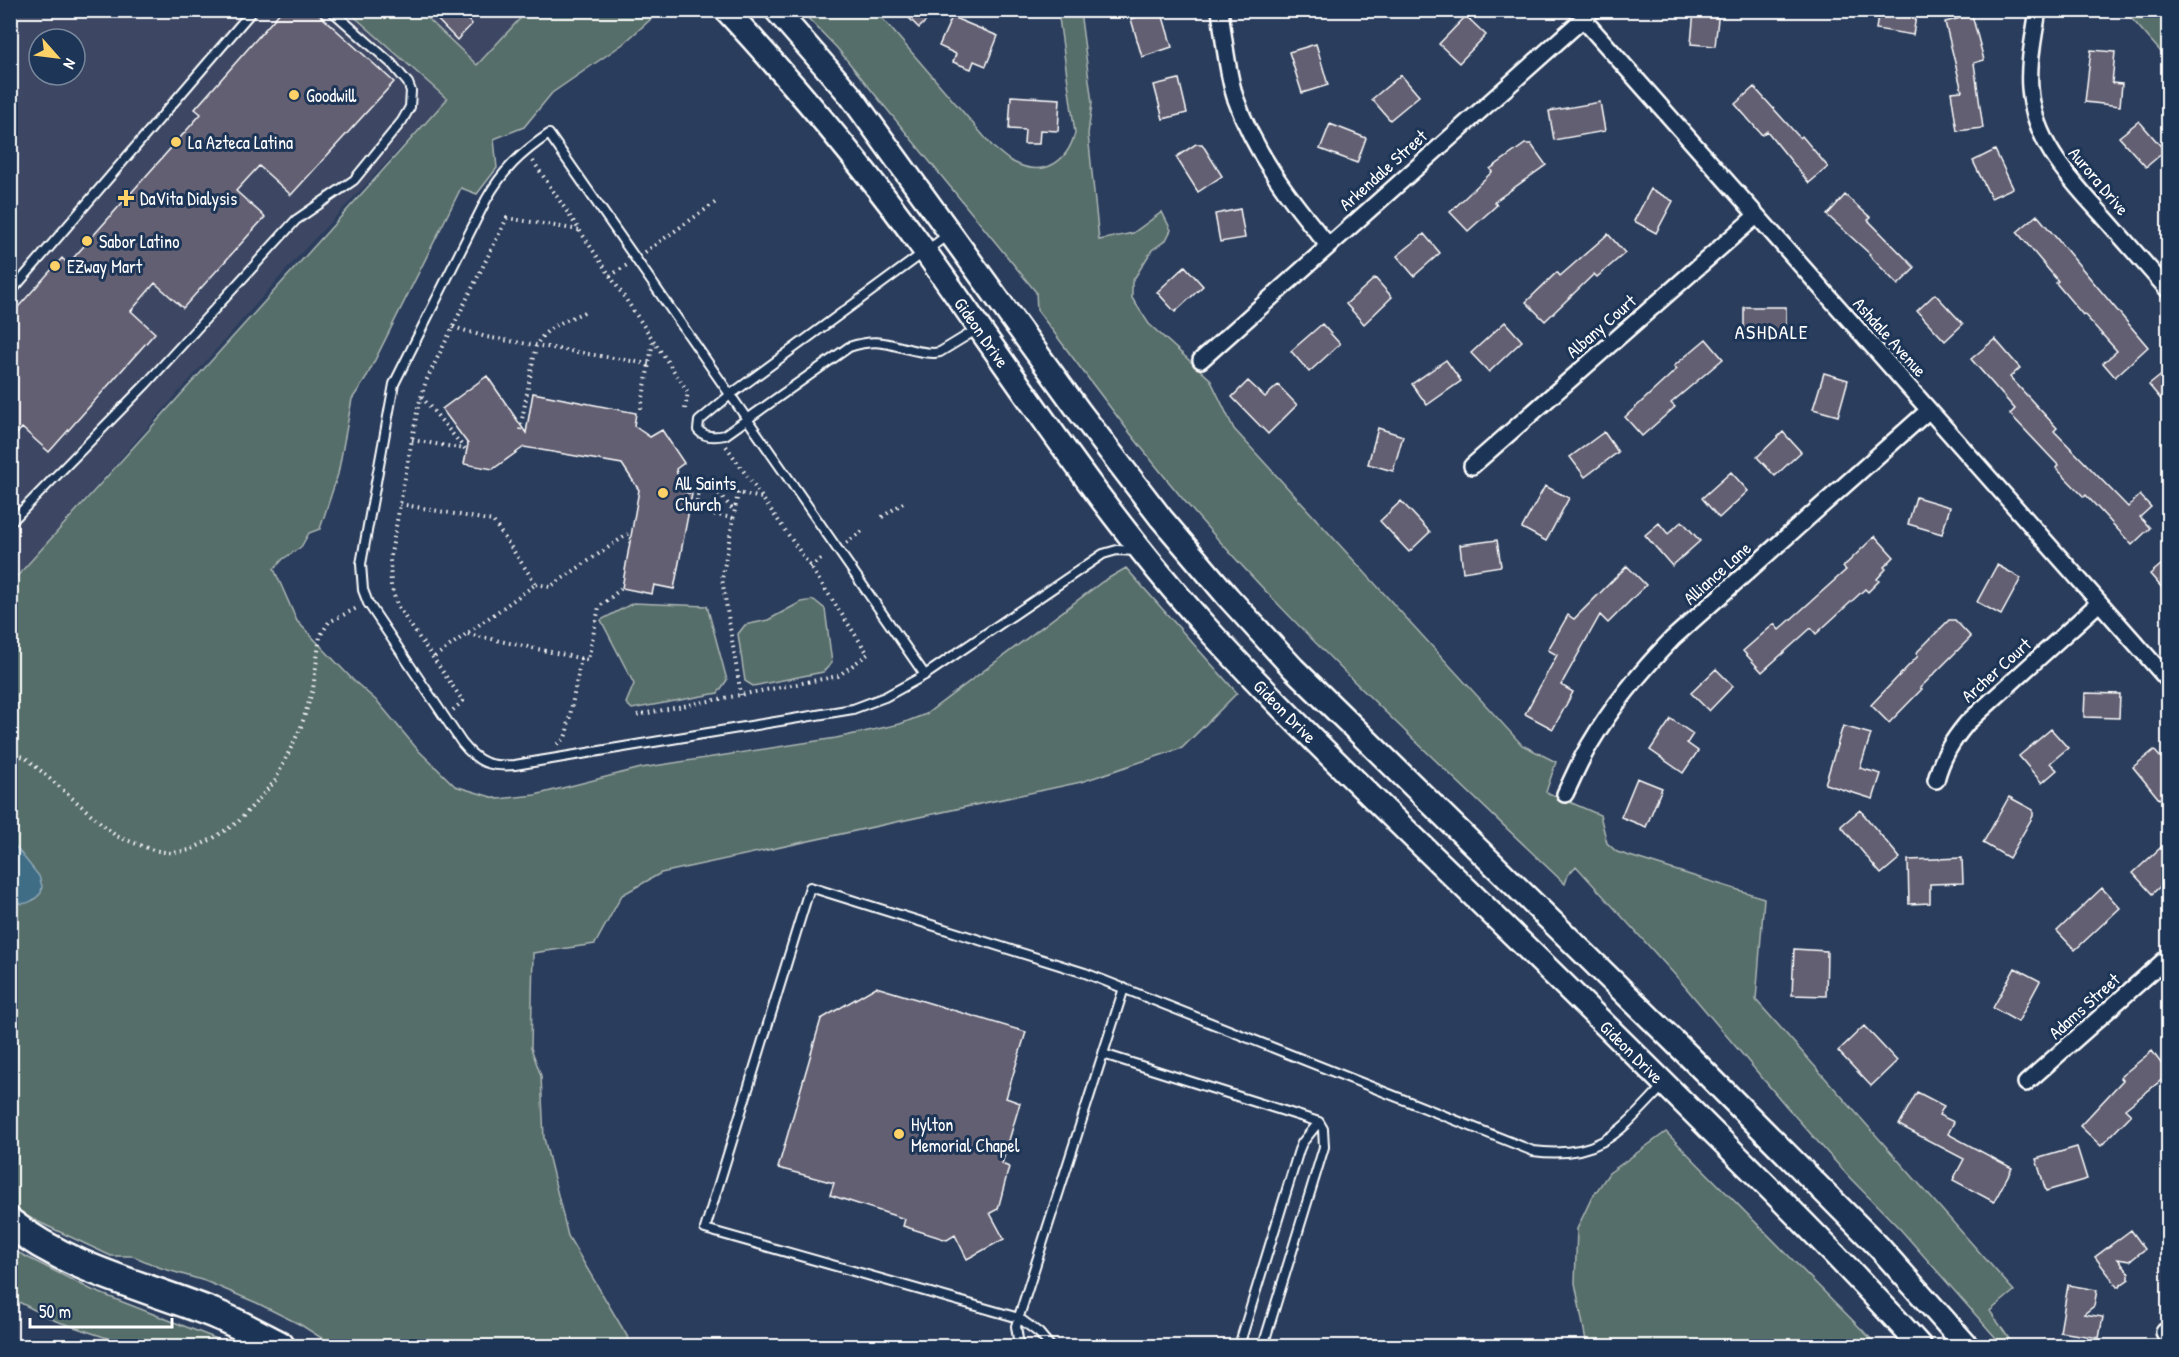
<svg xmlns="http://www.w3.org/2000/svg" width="2179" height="1357" viewBox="0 0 2179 1357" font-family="'Patrick Hand',sans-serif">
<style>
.built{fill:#3c4763;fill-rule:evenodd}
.green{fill:#576e6a;stroke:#abb6b4;stroke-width:1.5}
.water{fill:#416d86;stroke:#8da7b6;stroke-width:1.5}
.building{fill:#635e72;stroke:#fff;stroke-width:1.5}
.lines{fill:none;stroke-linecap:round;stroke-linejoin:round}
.service-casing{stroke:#fff;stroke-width:12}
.minor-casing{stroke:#fff;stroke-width:20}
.secondary-casing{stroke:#fff;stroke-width:27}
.motorway-casing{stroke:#fff;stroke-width:33}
.path{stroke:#fff;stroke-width:4;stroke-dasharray:1.5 4.5;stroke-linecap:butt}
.service{stroke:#1d3557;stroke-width:8}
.minor{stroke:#1d3557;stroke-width:15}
.secondary{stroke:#1d3557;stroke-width:22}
.motorway{stroke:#1d3557;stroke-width:28}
.poi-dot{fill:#ffd166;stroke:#1d3557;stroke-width:2}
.labels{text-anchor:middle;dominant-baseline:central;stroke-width:6;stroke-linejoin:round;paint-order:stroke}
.poi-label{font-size:18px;fill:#fff;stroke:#1d3557;text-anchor:start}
.street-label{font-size:18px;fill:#fff;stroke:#1d3557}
.neighbourhood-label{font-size:20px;letter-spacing:1.5px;fill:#fff;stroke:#1d3557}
</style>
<rect width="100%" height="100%" fill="#2b3d5c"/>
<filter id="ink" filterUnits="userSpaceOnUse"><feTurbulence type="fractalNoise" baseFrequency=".0167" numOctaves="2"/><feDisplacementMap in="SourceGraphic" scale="12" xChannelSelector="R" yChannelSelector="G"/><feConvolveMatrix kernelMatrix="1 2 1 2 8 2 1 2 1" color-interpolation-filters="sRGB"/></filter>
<g filter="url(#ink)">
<path class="built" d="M11,11h337l99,88 -147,155 -289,329zM39,39h36v36h-36z
M420,11h107l-50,54z"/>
<path class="green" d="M348,11h72l57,54 50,-54h133l-37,33 -71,49 -28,34 -30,12 3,29 -20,26 -16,-6 -96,192 -13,19 -14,75 -18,55 -11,4 -8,14 -18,12 -9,10 23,52 56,59 25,22 40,48 37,36 43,13 37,-4 106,-27 195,-30 64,-14 26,-10 176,-132 24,-14 111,125 -55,55 -101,34 -420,91 -39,22 -27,49 -62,9 -2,95 10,28 3,62 24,98 65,110h-299l-33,-21 -44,-22 -52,-22 -44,-13 -28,-12h-22l-83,-39 -17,-13v-621l436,-484z
M801,11h75l118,137c6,4 12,11 19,14 30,16 54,1 62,-29l-17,-122h22l12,92 -4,31 11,106 34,-7 29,-21 9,18 -5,10 -14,10 -20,32v16l17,26 61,55 24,50 288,316 34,17 -10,30 54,23 7,28 10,9 147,46 -8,102 258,291 -24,20 24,35h-11l-102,-116 -51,-52 -64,-72 -110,-130 -100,-110 -8,9 -3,9c-124,-119 -252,-236 -366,-366 -57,-66 -109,-138 -162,-208l-1,-18 -199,-244z
M2125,11h43v49z
M814,600l11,9 7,54 -9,9 -70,14 -8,-5 -7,-47 7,-9 23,-5 33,-18z
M633,603l74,3 20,74 -9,13 -86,16 -6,-6 8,-19 -33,-64z
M1666,1132l212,214h-291l-12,-63 2,-54 14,-30 18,-26z
M11,1249l81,41 143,56h-104l-75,-25 -45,-23z"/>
<path class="water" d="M11,841l28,35 3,10 -1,7c-9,10 -18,14 -30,7z"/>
<path class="building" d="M282,10h32l80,72 -103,113 -32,-29 -23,25 29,26 -82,91 -28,-25 -24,28 24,22 -106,119 -27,-24 -12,13v-125l52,-58 6,6 133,-150 -6,-5z
M428,10h29l15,14 -15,16z
M901,10h36l-18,18z
M1158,10h3l11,37 -30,10 -11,-38z
M1694,10h25l-4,36 -24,-2z
M1879,10h38l-4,25 -37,-6z
M1972,15l12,45 -10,3 9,65 -26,3 -6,-39 11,-1 -17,-69z
M1466,16l20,19 -27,28 -20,-19z
M952,17l46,19 -12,30 -12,-5 -3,8 -18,-7 3,-8 -17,-8z
M1316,44l12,41 -26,8 -13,-41z
M2091,50l24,2 -3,31 10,1 -2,22 -35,-4z
M1401,75l18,21 -29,24 -18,-21z
M1179,79l8,34 -24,6 -9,-34z
M1754,87l46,51 2,-2 26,31 -19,16 -42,-52 -5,4 -27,-31z
M1011,96l49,3 -2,32 -18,-1 -1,14h-15l1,-14 -16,-1z
M1600,102l5,29 -51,9 -5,-29z
M2139,121l26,30 -19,16 -27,-30z
M1330,124l36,14 -9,25 -37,-14z
M1196,144h6l20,32 -24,16 -22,-35z
M1525,144h6l15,21 -52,37 3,3 -29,26 -18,-19 42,-40 -2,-3z
M1995,150l18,38 -22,10 -18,-37z
M1651,189l22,12 -17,32 -22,-12z
M1845,195l26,23 -3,2 47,48 -17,17 -29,-30 1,-1 -43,-39z
M1240,209l5,29 -25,4 -5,-28z
M2037,215l111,132 -33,30 -12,-14 14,-12 -33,-37 -1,1 -27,-32 2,-2 -41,-49z
M1424,234l16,19 -26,23 -17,-20z
M1608,234l17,19 -28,24 -3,-3 -49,47 -19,-19 31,-30 3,4z
M1185,266l18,20 -28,26 -18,-20z
M1375,278l17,19 -28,27 -18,-20z
M1935,294l28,30 -18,17 -28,-30z
M1744,307h42v25h-42z
M1505,322l17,19 -33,31 -18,-19z
M1322,324l18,20 -31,28 -18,-21z
M1706,339l17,20 -52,44 4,4 -33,29 -17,-19 52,-48 -3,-3z
M1995,339l25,29 -10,9 47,51 -3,3 74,76 12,-12 11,12 -11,10 10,11 -18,17 -46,-50 -2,2 -28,-29 2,-3 -48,-51 5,-5 -44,-50z
M1446,360l15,21 -34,24 -15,-21z
M2169,369v40l-20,-24z
M1824,373l24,7 -10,36 -25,-7z
M487,376l39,57 7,-40 103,20 -2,13 16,11 12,-7 22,33 -8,6 5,22 11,3 -18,95 -20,-4 -2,9 -30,-6 17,-98 -17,-26 -98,-17 -31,22 -29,-5 4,-20 -26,-35z
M1248,381l17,16 13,-12 19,20 -29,29 -36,-37z
M1378,428l25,8 -10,35 -25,-7z
M1604,432l14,20 -33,25 -15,-20z
M1783,432l18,20 -26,24 -18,-19z
M1731,472l17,19 -29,27 -17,-20z
M1545,486l24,12 -23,43 -24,-13z
M1916,497l34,10 -8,27 -34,-10z
M1401,501l29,31 -21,20 -29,-31z
M1682,521l18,20 -28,25 -27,-31 14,-12 9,11z
M1875,536l19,21 -10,10 2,2 -9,10 2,2 -11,11 -3,-3 -49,45 -5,-6 -49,44 -19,-21 31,-27 5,6 67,-60 -3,-3z
M1497,540l4,26 -38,6 -3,-27z
M2169,558v38l-19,-22z
M1997,565l24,13 -20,37 -24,-13z
M1627,566l19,19 -38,38 -8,-8 -39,70 12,7 -20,37 -28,-15 32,-59 -9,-5 20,-35 6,4z
M1949,620h6l16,17 -51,51 2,1 -33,34 -18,-18 47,-49 -2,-3z
M1716,669l17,17 -24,25 -18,-18z
M2085,693l35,1 -1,24 -35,-1z
M1671,719l22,15 -6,9 11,8 -15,22 -33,-23z
M1843,726l28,8 -11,34 21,6 -8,25 -48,-15z
M2051,729l17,19 -18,15 7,7 -15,13 -23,-27z
M2154,750l15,17v25l-10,7 -26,-32z
M1637,778l25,10 -16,39 -25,-10z
M2009,797l24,13v6l-24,42 -26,-15z
M1860,810l40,48 -19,16 -40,-48z
M2169,840v38l-17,16 -19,-21z
M1962,858l1,25 -33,1v19l-21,1 -1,-44z
M2102,888l18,20 -45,42 -18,-19z
M1794,949l33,2 -1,45 -34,-1z
M2015,968l25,13 -22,41 -25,-14z
M876,987l150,45 -20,66 14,5 -18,61 7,3 -11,42 -8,4 14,26 -37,20 -12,-24 -8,5 -44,-14 2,-7 -75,-24 4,-12 -56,-15 43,-149z
M1864,1026l33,35 -26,25 -33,-35z
M2152,1051l17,23 -44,35 6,6 -30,31 -21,-20 43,-46 -3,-3z
M1917,1092l27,14 -5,9 15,7 -6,12 64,34 -18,34 -41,-22 11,-21 -65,-34z
M2077,1147l10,32 -41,12 -10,-32z
M2131,1230l14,19 -15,12 -12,-2 11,14v6l-11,8 -23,-30z
M2068,1285l29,5 -3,16 -10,8 19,3 -4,21 -39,-6z"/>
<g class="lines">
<defs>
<path id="service" d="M10,11l1,-1
M949,234l-219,161 -31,26 -1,9c7,8 18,7 27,5l124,-88c40,-13 49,5 85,6l6,-1 36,-22
M10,293l243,-283
M10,523l136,-139 150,-164 58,-40 48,-59 8,-14 1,-16 -3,-8 -16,-19 -61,-54
M925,675l-376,-541c-28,19 -47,37 -63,66l-92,184 -33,180 2,26 5,13 94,140c16,20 28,24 53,22l338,-56 32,-12 40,-22 178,-121 14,-4 20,1
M1103,1054l216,68 4,7 1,18 -61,199
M1019,1346l-3,-20 108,-338
M1050,1346l-11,-13 -20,-15 -314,-89 105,-342 275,86 448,178c68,9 88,-21 131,-66
M1239,1346l60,-196 3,-7 17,-21"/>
<path id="minor" d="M1220,10c3,25 8,65 15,87 20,57 55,103 93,148
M2038,10c-4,26 -10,53 -8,78 4,55 40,91 74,129 22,25 43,49 64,73
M1583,19l585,661
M1201,360l392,-350
M1472,466l284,-250
M1936,780c6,-23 16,-39 31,-57l132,-120
M1565,794c8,-16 15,-34 25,-50 23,-39 51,-73 83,-106l256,-228
M2026,1083l142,-126
M2164,1332l4,7"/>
<g id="secondary">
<path id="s1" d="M726,10c71,77 140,159 201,244 93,130 179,264 287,382 63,69 130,134 197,199 101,98 202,197 302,297 71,70 141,140 207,214"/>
<path d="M776,10l74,85 229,316 82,107 67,79 65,71 397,389 188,189 89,100"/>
</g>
<path id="motorway" d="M10,1223c59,46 132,62 200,89 24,9 47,22 70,34"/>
</defs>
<use href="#service" class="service-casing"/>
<use href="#minor" class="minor-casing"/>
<use href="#secondary" class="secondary-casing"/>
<use href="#motorway" class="motorway-casing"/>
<path class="path" d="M533,161l155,231 -3,17
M645,252l71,-50
M610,276l17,-11
M453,327l33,10 163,27
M641,409l12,-68
M520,430l16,-84c10,-20 30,-25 48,-34
M412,440l53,9 -44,-53
M715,489l19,22
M738,493l-16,86 19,116
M400,504l93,17 43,63 -103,74
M882,517l24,-16
M733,518l-38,-7 5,-26 62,13
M846,543l19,-14
M810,567l14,-10
M536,584l14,3 78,-53
M468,634l120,26 11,-53 23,-19
M453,710l10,-9 -65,-94 -7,-21 -1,-27 28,-152 8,-26 81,-163 72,12
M637,715l201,-39 30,-22 -60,-91 -82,-117
M557,744l8,-6 2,-7 14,-73
M10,752l16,6 90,78 37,14 18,3 19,-3 22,-11 26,-17 37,-41 26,-54 12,-38 7,-53 9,-14 28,-14"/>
<use href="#service" class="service"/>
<use href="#minor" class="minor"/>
<use href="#secondary" class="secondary"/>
<use href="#motorway" class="motorway"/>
</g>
</g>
<g class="poi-dot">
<circle cx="294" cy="95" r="6"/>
<circle cx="176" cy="142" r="6"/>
<path d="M123 189h6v6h6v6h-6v6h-6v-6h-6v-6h6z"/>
<circle cx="87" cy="241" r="6"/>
<circle cx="55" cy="266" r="6"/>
<circle cx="663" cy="493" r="6"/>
<circle cx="899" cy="1134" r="6"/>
</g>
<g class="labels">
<g class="poi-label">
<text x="306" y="95">Goodwill</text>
<text x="188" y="142">La Azteca Latina</text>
<text x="140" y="198">DaVita Dialysis</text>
<text x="99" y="241">Sabor Latino</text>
<text x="67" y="266">EZway Mart</text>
<text x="675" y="483">All Saints<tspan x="675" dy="21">Church</tspan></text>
<text x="911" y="1124">Hylton<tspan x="911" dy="21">Memorial Chapel</tspan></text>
</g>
<g class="street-label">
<text transform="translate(1383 170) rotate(-42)">Arkendale Street</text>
<text transform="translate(2099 181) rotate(50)">Aurora Drive</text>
<text transform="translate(1601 326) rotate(-41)">Albany Court</text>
<text stroke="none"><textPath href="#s1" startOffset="412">Gideon Drive</textPath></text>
<text transform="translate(1890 337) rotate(48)">Ashdale Avenue</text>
<text transform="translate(1717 573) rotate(-42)">Alliance Lane</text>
<text transform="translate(1996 670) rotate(-42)">Archer Court</text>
<text stroke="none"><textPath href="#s1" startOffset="898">Gideon Drive</textPath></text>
<text transform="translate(2084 1006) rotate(-42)">Adams Street</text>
<text stroke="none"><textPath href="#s1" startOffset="1384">Gideon Drive</textPath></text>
</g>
<g class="neighbourhood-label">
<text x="1772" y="331">ASHDALE</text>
</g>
</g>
<rect width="2179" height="1357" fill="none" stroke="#1d3557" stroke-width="36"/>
<rect x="18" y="18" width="2143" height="1321" fill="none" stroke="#fff" stroke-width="2" filter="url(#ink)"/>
<g transform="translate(57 57) rotate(118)"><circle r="28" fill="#1d3557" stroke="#77869a" stroke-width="1.5"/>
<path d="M0-4.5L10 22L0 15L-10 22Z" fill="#ffd166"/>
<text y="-9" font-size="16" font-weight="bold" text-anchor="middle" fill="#ffffff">N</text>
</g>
<path d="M30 1318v9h142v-9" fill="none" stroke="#ffffff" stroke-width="3"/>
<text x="39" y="1318" font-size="18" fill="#ffffff" stroke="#1d3557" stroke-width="4.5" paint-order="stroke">50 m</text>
</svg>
